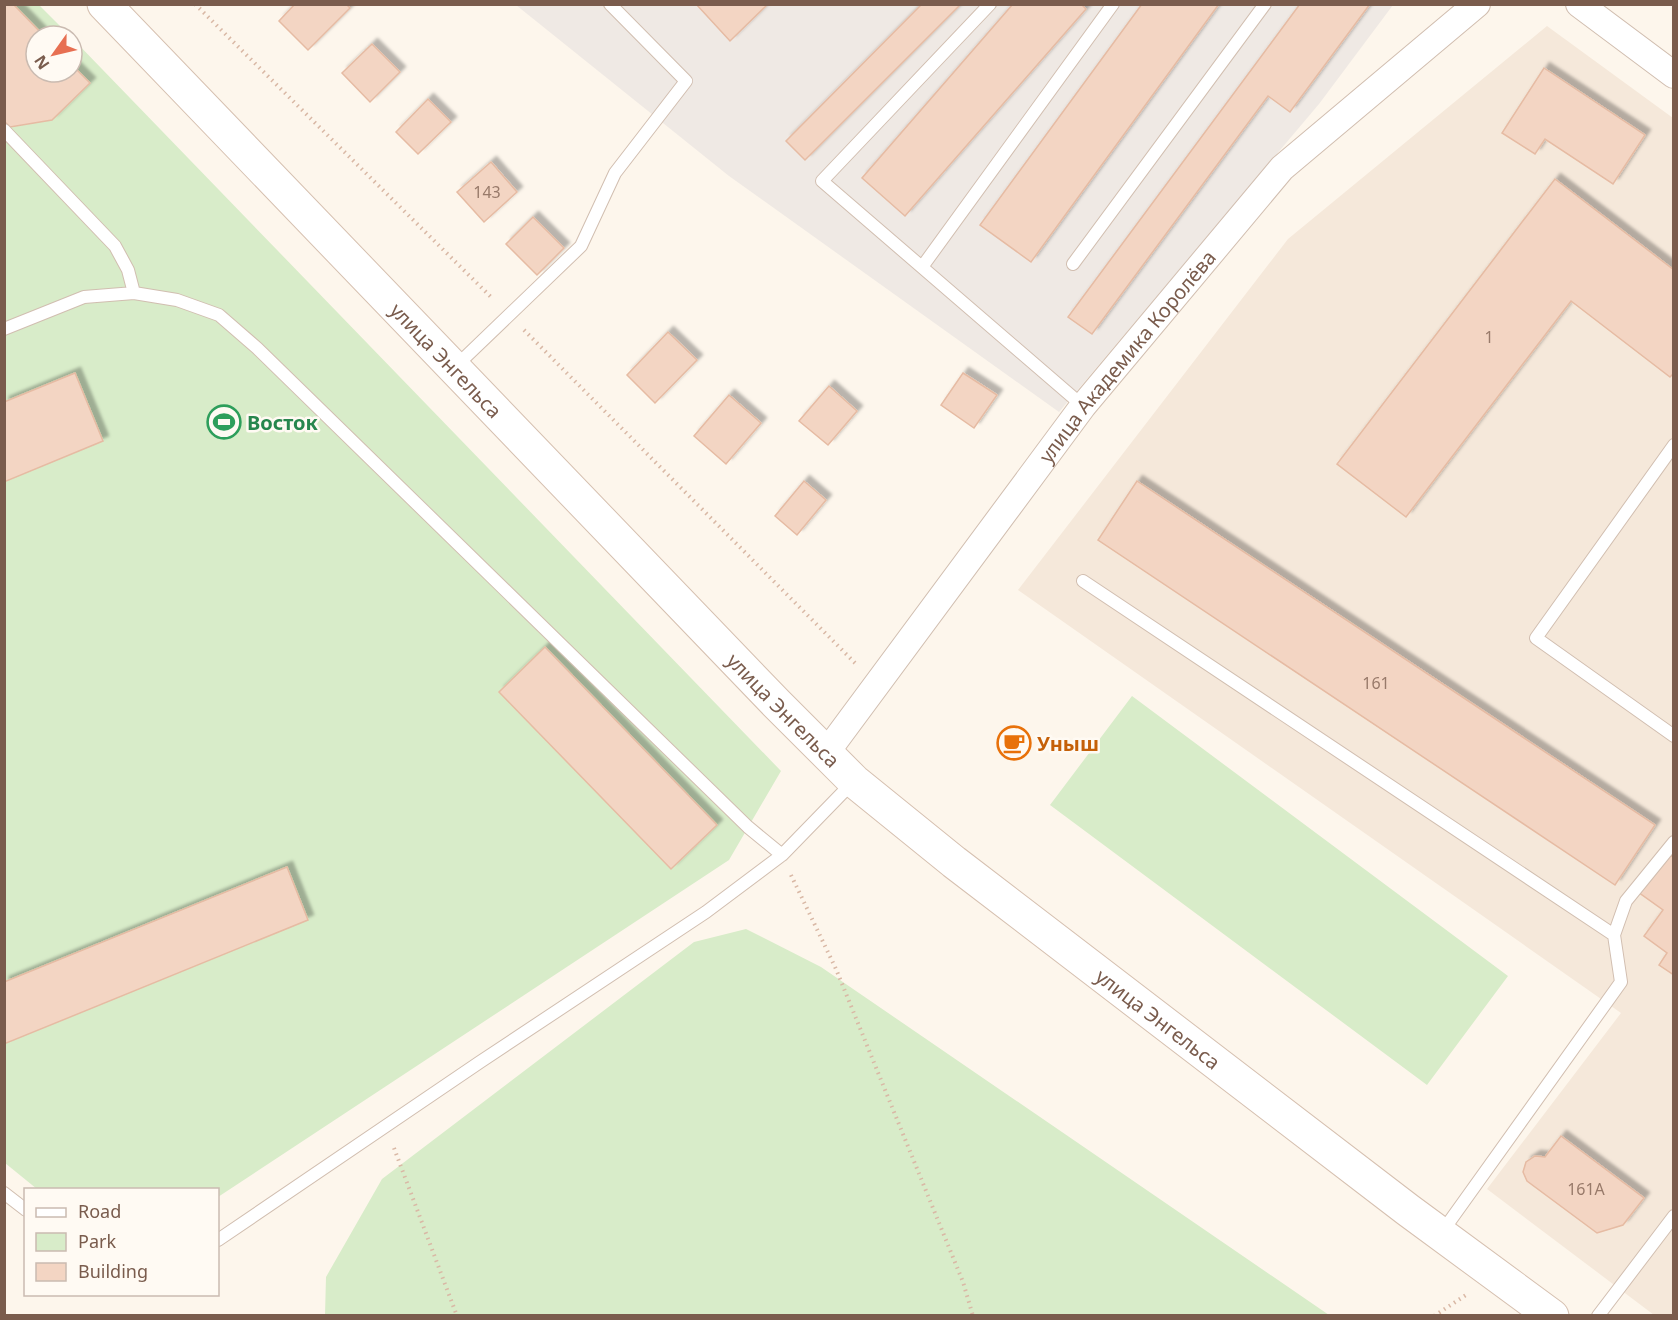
<svg xmlns="http://www.w3.org/2000/svg" width="1678" height="1320" viewBox="0 0 1678 1320" font-family="'Noto Sans',sans-serif">
<style>
.residential{fill:#f5e8da}
.industrial{fill:#efe9e4}
.green{fill:#d8ecc9}
.building{fill:#f3d5c3;stroke:#e6bba3;stroke-width:1.5;filter:url(#shadow)}
.lines{fill:none;stroke-linecap:round;stroke-linejoin:round}
.lane-casing{stroke:#d1beb0;stroke-width:14}
.street-casing{stroke:#d1beb0;stroke-width:28}
.secondary-casing{stroke:#d6c0b0;stroke-width:35}
.path{stroke:#d9b8a5;stroke-width:4;stroke-dasharray:1.5 4.5;stroke-linecap:butt}
.lane{stroke:#fff;stroke-width:12}
.street{stroke:#fff;stroke-width:26}
.secondary{stroke:#fff;stroke-width:33}
.labels{text-anchor:middle;dominant-baseline:central;stroke-width:5;stroke-linejoin:round;paint-order:stroke}
.number-label{font-size:16px;fill:#987a6a}
.street-label{font-size:20px;fill:#7a5c4d;stroke:#fffaf3}
.leisure-label{font-size:20px;font-weight:bold;fill:#27864d;stroke:#fffaf3;text-anchor:start}
.food-label{font-size:20px;font-weight:bold;fill:#c56008;stroke:#fffaf3;text-anchor:start}
</style>
<defs>
<filter id="shadow"><feDropShadow dx="5.5" dy="-5.5" stdDeviation="1.5" flood-color="#0004"/></filter>
</defs>
<rect width="100%" height="100%" fill="#fdf6ec"/>
<path class="residential" d="M1547,26l126,92v1197h-19l-167,-126 134,-176 -603,-423 270,-351z"/>
<path class="industrial" d="M516,5h877l-74,99 -260,308 -330,-236z"/>
<path class="green" d="M4,5h35l31,31h-34v36h36v-34l709,733 -52,89 -511,337v-7l-181,-1 -32,-26z
M1132,696l376,280 -81,109 -377,-280z
M746,929l75,38 508,348h-1004l1,-38 56,-98 312,-237z"/>
<path class="building" d="M4,4h9l31,32h-8v36h36v-7l18,18 -38,37 -42,7 -6,-6z
M295,4h51l4,4 -42,42 -29,-29z
M696,4h72l-38,37z
M922,4h39l-156,156 -19,-19z
M1013,4h68l5,5 -181,207 -43,-38z
M1142,4h77l-188,258 -51,-37z
M1300,4h70l-80,108 -22,-16 -176,238 -24,-17z
M372,44l28,28 -30,30 -28,-29z
M1544,68l101,67 -32,49 -68,-45 -10,15 -33,-21z
M428,99l23,23 -33,32 -22,-22z
M491,162l26,30 -33,30 -27,-30z
M1555,179l119,91v103l-4,4 -99,-76 -165,216 -69,-53z
M533,217l31,31 -27,27 -31,-31z
M668,332l29,28 -42,43 -28,-28z
M75,373l28,68 -99,41v-80z
M963,373l34,22 -23,33 -33,-23z
M829,386l28,25 -29,34 -29,-24z
M729,395l32,28 -35,41 -32,-28z
M804,481l22,19 -29,35 -22,-19z
M1137,481l518,344 -40,60 -517,-345z
M545,647l172,178 -46,44 -172,-177z
M1666,852l8,6v117l-15,-10 8,-12 -23,-17 19,-26 -25,-18z
M287,867l21,53 -304,124v-62z
M1561,1136l83,62 -21,27 -26,8 -70,-52 -4,-9 3,-10 9,-6 10,1z"/>
<g class="lines">
<defs>
<path id="lane" d="M990,4l-168,177 261,225
M4,130l111,116 13,24 6,23
M1073,264l192,-260
M922,267l191,-263
M4,329l80,-32 50,-4 43,7 42,15 38,33 491,479 34,28
M455,367l126,-121 34,-73 71,-92 -76,-77
M1674,445l-138,193 138,98
M1083,581l531,354
M4,1193l22,17
M1442,1232l179,-250 -7,-47 12,-34 48,-59
M218,1240l262,-178 226,-150 76,-57 71,-73
M1598,1316l76,-100"/>
<g id="street">
<path d="M1579,4l95,71"/>
<path id="s1" d="M826,753l257,-347 199,-238 195,-164"/>
</g>
<g id="secondary">
<path id="s2" d="M104,4l672,699 78,78 100,81 454,348 144,106"/>
</g>
</defs>
<use href="#lane" class="lane-casing"/>
<use href="#street" class="street-casing"/>
<use href="#secondary" class="secondary-casing"/>
<path class="path" d="M195,4l298,295
M524,330l333,335
M791,875l45,94 127,313 10,34
M394,1148l63,168
M1434,1316l32,-21"/>
<use href="#lane" class="lane"/>
<use href="#street" class="street"/>
<use href="#secondary" class="secondary"/>
</g>
<defs>
<symbol id="stadium-ring" viewBox="-11 -11 22 22"><circle r="9.5" fill="#fffaf3" stroke="#2e9e5b" stroke-width="1.5"/><path d="M0-5a6.5 5 0 1 0 0 10a6.5 5 0 1 0 0-10ZM-3.5-1.8h7v3.6h-7Z" fill="#2e9e5b"/></symbol>
<symbol id="cafe-ring" viewBox="-11 -11 22 22"><circle r="9.5" fill="#fffaf3" stroke="#e8710a" stroke-width="1.5"/><path d="M-5.5-4.5H6V0H3Q3 3.5 0 3.5H-2.5Q-5.5 3.5-5.5 0ZM3-3.2v2h1.7v-2ZM-6 4.5H4V6H-6Z" fill="#e8710a"/></symbol>
</defs>
<g fill-rule="evenodd">
<use href="#stadium-ring" x="205" y="403" width="38" height="38"/>
<use href="#cafe-ring" x="995" y="724" width="38" height="38"/>
</g>
<g class="labels">
<g class="number-label">
<text x="487" y="192">143</text>
<text x="1489" y="337">1</text>
<text x="1376" y="683">161</text>
<text x="1586" y="1189">161А</text>
</g>
<g class="street-label">
<text stroke="none"><textPath href="#s1" startOffset="498">улица Академика Королёва</textPath></text>
<text stroke="none"><textPath href="#s2" startOffset="494">улица Энгельса</textPath></text>
<text stroke="none"><textPath href="#s2" startOffset="980">улица Энгельса</textPath></text>
<text stroke="none"><textPath href="#s2" startOffset="1466">улица Энгельса</textPath></text>
</g>
<g class="leisure-label">
<text x="247" y="422">Восток</text>
</g>
<g class="food-label">
<text x="1037" y="743">Уныш</text>
</g>
</g>
<rect width="1678" height="1320" fill="none" stroke="#7a5c4d" stroke-width="12"/>
<rect x="24" y="1188" width="195" height="108" fill="#fffaf3" stroke="#cabbb1" stroke-width="1.5"/>
<rect x="36" y="1208" width="30" height="9" fill="#ffffff" stroke="#cabbb1" stroke-width="1.5"/>
<text x="78" y="1218" font-size="18" fill="#7a5c4d">Road</text>
<rect x="36" y="1233" width="30" height="18" fill="#d8ecc9" stroke="#cabbb1" stroke-width="1.5"/>
<text x="78" y="1248" font-size="18" fill="#7a5c4d">Park</text>
<rect x="36" y="1263" width="30" height="18" fill="#f3d5c3" stroke="#cabbb1" stroke-width="1.5"/>
<text x="78" y="1278" font-size="18" fill="#7a5c4d">Building</text>
<g transform="translate(54 54) rotate(236)"><circle r="28" fill="#fffaf3" stroke="#cabbb1" stroke-width="1.5"/>
<path d="M0-4.5L10 22L0 15L-10 22Z" fill="#e76f51"/>
<text y="-9" font-size="16" font-weight="bold" text-anchor="middle" fill="#7a5c4d">N</text>
</g>
</svg>
